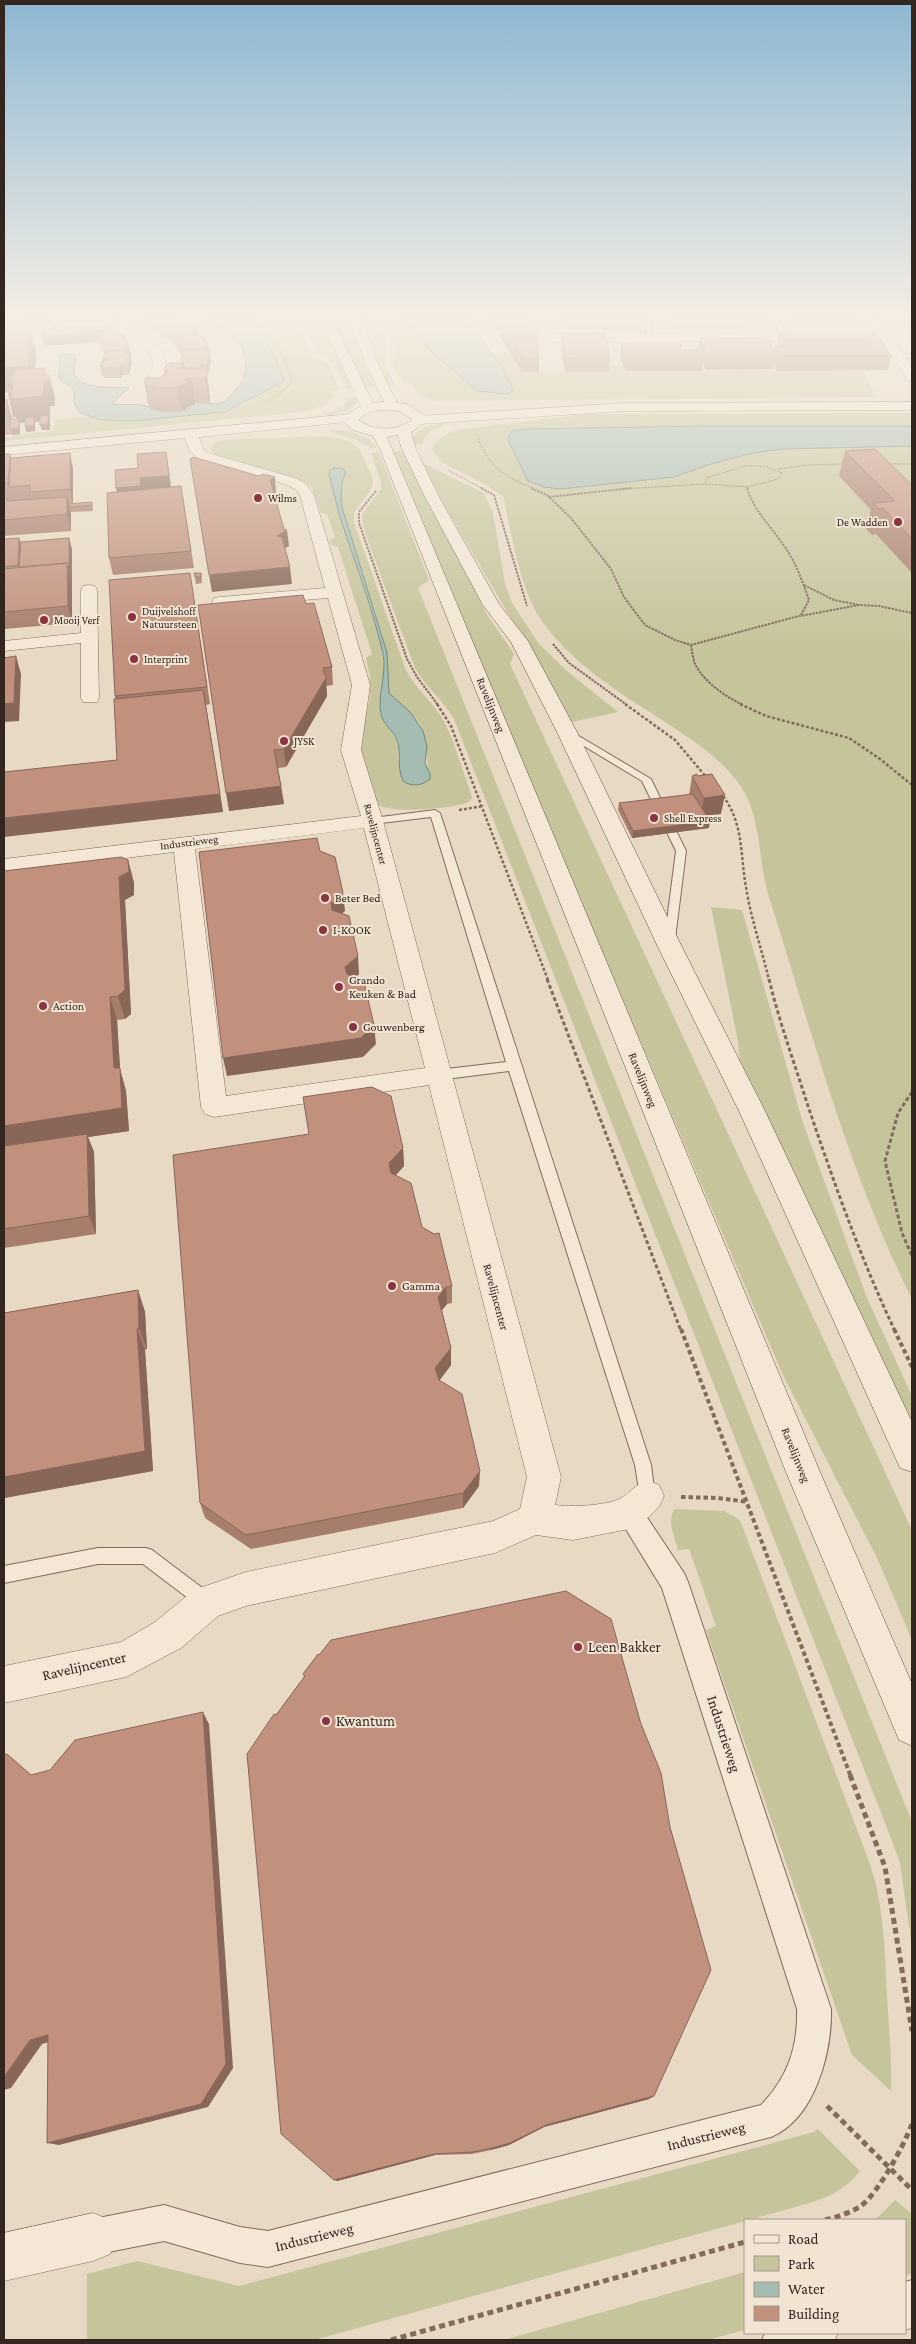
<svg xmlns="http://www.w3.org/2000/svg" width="916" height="2344" viewBox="0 0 916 2344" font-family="'Crimson Pro',serif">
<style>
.green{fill:#c5c49a;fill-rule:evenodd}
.water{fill:#a5bcb2;stroke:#6e897e}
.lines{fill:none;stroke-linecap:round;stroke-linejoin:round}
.service-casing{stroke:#816b5d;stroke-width:2}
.pedestrian-casing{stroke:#816b5d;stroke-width:2}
.minor-casing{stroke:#816b5d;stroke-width:1}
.tertiary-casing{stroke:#816b5d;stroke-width:1}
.secondary-casing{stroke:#634d40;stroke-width:1}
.path-far5{stroke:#816b5d;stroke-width:1;stroke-dasharray:2 1;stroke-linecap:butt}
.path-far4{stroke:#816b5d;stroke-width:2;stroke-dasharray:2.5 1;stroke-linecap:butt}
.path-far3{stroke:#816b5d;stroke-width:2.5;stroke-dasharray:3 2;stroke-linecap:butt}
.path-far2{stroke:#816b5d;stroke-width:3;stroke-dasharray:4 2.5;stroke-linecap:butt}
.path-far1{stroke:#816b5d;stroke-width:4;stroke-dasharray:4.5 3;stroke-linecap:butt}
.path{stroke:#816b5d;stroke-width:5;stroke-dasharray:6 4;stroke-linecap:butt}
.service{fill:#f4e7d6;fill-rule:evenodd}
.pedestrian{fill:#f4e7d6;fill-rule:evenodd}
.minor{fill:#f4e7d6;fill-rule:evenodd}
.tertiary{fill:#f4e7d6;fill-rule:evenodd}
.secondary{fill:#f4e7d6;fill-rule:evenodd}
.wall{fill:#a77d6c}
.shaded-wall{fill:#886658}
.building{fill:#c2917e;stroke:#886658}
.poi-dot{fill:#893440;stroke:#f1e4d3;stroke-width:2}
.labels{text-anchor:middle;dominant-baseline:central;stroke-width:4;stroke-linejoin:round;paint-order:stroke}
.far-poi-label{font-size:11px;fill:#33261f;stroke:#f1e4d3;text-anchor:start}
.far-street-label{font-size:11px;fill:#33261f;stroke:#f1e4d3}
.street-label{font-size:12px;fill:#33261f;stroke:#f1e4d3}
.poi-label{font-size:12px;fill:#33261f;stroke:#f1e4d3;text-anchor:start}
.near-poi-label{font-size:15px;fill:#33261f;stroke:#f1e4d3;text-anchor:start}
.near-street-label{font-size:15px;fill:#33261f;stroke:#f1e4d3}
</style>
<rect width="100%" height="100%" fill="#e8d9c4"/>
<path class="green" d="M250,319h47l15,37 18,10 9,24 -8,1 2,7 -10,8 -21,6 -298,29v-4h8l1,-2 41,-4 1,-11 34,-4 13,4 31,1 88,-8 23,-9 39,-23v-4l-12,-29z
M303,319h17l35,69 -9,1 -11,-24 -18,-13z
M330,319h20l11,36 13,32 -9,1z
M360,319h14c9,15 17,25 10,43l11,23 -7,1z
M382,319h21l30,34 44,38 30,3 7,-4 -22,-37 21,-1 11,20 81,-1 -1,-6h20l2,6 237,-1 13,27 -444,4 -16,-8 -4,-9h-8l-12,-19 4,-17z
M358,396l-1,7 -7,7 -23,7 -1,-3 16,-7 7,-9z
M912,413v13h-204l-182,3 -14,2 -3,4v7l20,39 15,6 17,2 113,-12 40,-14 39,-10 29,-4 130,-3v853c-64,-127 -100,-267 -143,-402 -12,-39 -6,-82 -32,-116 -21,-28 -56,-48 -84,-67 -41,-26 -83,-53 -111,-93 -23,-33 -30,-87 -39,-125l-19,-12 -43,-22 -9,-13c4,-12 19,-17 30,-20l125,-15z
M442,423l1,3 -15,7 -7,11 -9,1c-2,-15 19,-20 30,-22z
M330,430c17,0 37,3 47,18l-8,-1 -15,-8 -22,-6z
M321,436c39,3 39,11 52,44 0,18 -22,24 -19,42l51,146c9,19 26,32 37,50 13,23 20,52 29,76l1,4 -4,5c-18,5 -76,12 -91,1l-16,-51v-20l9,-36v-20l-4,-19 6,-4 -34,-107 -7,-2 -2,-5 6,-3 -8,-23 -6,-1 -9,-25 -7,-6 -90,-27 -5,-6 4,-6 8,-3zM345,470l-4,18v16c11,50 32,97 45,146 4,13 -3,30 2,42 5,11 22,18 30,29 12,18 6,38 12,58l-11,6 -21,-26 1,-12 -3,-8 -13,-18 -3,-8 4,-45 -5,-31 -44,-140z
M403,450l20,43 24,41 39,79 28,41 -4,10 402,866v110l-34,-80 -96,-187 -356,-835 -13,-40 -20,-46z
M379,452l50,128 -11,8 494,1234v125l-12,-84 -8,-22 -438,-1122c-11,-19 -28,-32 -39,-51l-43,-116 -9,-26 -1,-12 19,-25v-6l-10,-30z
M423,463l61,30 9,20 12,70 7,20 27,41 29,28 50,40 -46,10 -126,-214z
M711,907l31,3 60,210 65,178 45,98v30l-171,-352 -3,-33z
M675,1509l49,2 16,9 130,344c14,43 15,88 17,132 2,32 5,63 4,95l-39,-36 -146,-425 10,-4 -27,-77 -11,1c-3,-13 -12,-30 -3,-41z
M818,2129l42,42c-19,24 -40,29 -68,37l-478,132h-227v-66l50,-13 102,25 575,-154z
M895,2200l17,14v59l-7,3v-56h-30z
M745,2272v58l-37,10h-204z"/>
<path class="water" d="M206,319h44l17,21 16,37v5l-58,30 -92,9 -31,-1 -22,-7 -6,-10v-14l-15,-10 1,-25 16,1 -2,19c8,16 39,13 55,14l-17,16c11,1 27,-1 37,3 15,6 32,8 46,-2l-5,-3 25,2 10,-2 19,-22 2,-20 -5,-14 -6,-7z
M403,319h64l34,47 13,24 -7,4 -30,-3 -44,-38z
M708,426h204v20l-130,3 -29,4 -39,10 -40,14 -113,12 -17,-2 -16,-6 -19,-39v-7l3,-4 14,-2z
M334,468h8l4,4 -4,10 -1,22 46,149 2,40 22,20 12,18 4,15 -2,17 5,11v5c-8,7 -19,8 -27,2 -7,-16 -1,-29 -6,-41 -4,-9 -14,-16 -16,-26 -4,-17 6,-40 2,-60 -10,-44 -26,-86 -40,-128 -6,-17 -9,-34 -14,-51l1,-5z"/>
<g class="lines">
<defs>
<path id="service" d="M643,319h6l5,20 -5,-1z
M773,319h6l9,19h-4z
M912,354v4l-17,-2z
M567,729l84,50 35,72 -12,96h-8l-2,-3 12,-93 -34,-70 -78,-47v-4z
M435,810l5,3 211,652 4,31 -2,6 -6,2 -6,-2 -6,-37 -126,-394 -71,9 -6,-5 6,-5 68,-8 -75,-245 -58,7 -5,-3 5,-3z
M98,1548h48l6,2 61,46 3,6 -3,6 -6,3 -6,-3 -58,-44h-45l-94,19v-17z"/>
<path id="pedestrian" d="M629,1501l9,3 46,69 4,9 143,427c1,43 -16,110 -60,128l-503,130 -28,-4 -76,-22 -71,14 -13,-5 -5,-13 5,-13 13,-5 71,-14 76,22 28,4 493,-126c27,-28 37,-58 36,-96l-135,-421 -46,-75 4,-9z"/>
<path id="minor" d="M113,319h12l6,8 31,24 4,13 -5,23 -5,1 -6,-4v-11l4,-9 -4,-11 -26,-20 -38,-2 -82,6v-7l82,-7 32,3z
M537,319h12l2,15 327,-1 -8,-11 5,-3 5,1 32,48v13l-4,-1 -26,-39 -336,1 -6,-4z
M351,414l5,1 2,3 -2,3 -157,16 4,12 5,4 87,25 10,5 9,12 56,190 -9,65 22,71 178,656 -6,28c15,2 53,1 66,-7 10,-6 14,-13 26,-18l12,5 5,11 -5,11 -18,17 -12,5 -56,11 -37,-5 -41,18 -249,53 -28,10 -37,32 -55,29 -122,26v-37l117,-24 34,-20 39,-32 52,-18 247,-51 27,-12 7,-32 -98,-392 -215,32 -9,-3 -4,-7 -27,-255 -170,21v-14l357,-43 -20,-66 11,-65 -24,-87 -108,9 -6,-1 -2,-4 2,-4 6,-1 105,-9 -25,-93 -5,-6 -10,-5 -87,-25 -8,-8 -5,-13 -181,17v-8zM364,828l61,240 -199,28 -31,-247z
M89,585l6,1 2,4 2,108 -2,4h-14l-2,-4v-55l-77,8v-10l77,-8v-43l2,-4z
M93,2213l17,7 7,17 -7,17 -17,7 -89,20v-48z"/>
<path id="tertiary" d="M912,402v8l-287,1 -206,13 -7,-4 7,-4 206,-13z"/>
<path id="secondary" d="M320,319h12l41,84 11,-1 -19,-40 -16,-43h12l16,43 20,41 9,1 19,11 -1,8 -13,9 4,15 24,50 60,107 29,37 49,91 105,215 84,166 146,309v50l-12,-4 -160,-355 -82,-166 -101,-215 -46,-90 -28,-37 -58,-108 -24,-50 -3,-12 -11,2 433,1035 92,212v62l-13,-6 -113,-268 -406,-1023 -7,-13 -20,-6 -9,-8 2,-7 15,-9zM380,410l19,1 13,8c-14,13 -39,12 -54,1l8,-7z
M912,2280v48l-7,2v-48z
M765,2333h73l-3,7h-73z"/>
</defs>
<use href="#service" class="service-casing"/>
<use href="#pedestrian" class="pedestrian-casing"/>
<use href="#minor" class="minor-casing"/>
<use href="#tertiary" class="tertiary-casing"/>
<use href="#secondary" class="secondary-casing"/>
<path class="path-far5" d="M258,319l25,36 9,25 -4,7 -23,16
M478,438c12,31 27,38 56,51
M888,464h24
M745,466h20l17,7 -4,6 -31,8 -42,-3 2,-6z
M778,469l30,-4 36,-1
M448,470l35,19
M747,487l1,2
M621,489l84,-5"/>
<path class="path-far4" d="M481,488l13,7 33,111
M531,488l16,7 24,23 40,51 13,28 21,28 30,15 16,5 104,-28 64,-12 20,1 33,7
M747,488c7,23 22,36 35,55 13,17 20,37 27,57l-8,15
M376,491l-17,21v11l48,136 10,18 21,28
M549,497l83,-9
M804,585l30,15 25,5
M553,644l16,19 58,42
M691,645c1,6 2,14 4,19 9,18 31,33 48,41"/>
<path class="path-far3" d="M437,704l14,22 97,254
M625,704l50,36 32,38
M740,704l26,12 83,22 31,21 32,26
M723,796c21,28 17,59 23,91 5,32 16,63 23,93
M459,810l24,-4"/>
<path class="path-far2" d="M547,979l134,352
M769,979c10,42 25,83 38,124 26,77 53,154 88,228
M912,1092l-14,21 -13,48 17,72 10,23"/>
<path class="path-far1" d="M681,1329l170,448
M894,1329l18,38
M681,1497l37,1 30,4"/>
<path class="path" d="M850,1775l35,92 27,164
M827,2106l85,84
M825,2220c12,-3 25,-7 36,-14 18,-14 43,-61 51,-82
M391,2340l354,-98"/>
<use href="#service" class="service"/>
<use href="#pedestrian" class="pedestrian"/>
<use href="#minor" class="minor"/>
<use href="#tertiary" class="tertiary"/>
<use href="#secondary" class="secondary"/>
</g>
<path class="wall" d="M141,319h35l1,1 11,4v2l9,3 1,7 10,8 3,17 -3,14h-1l3,22 -1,6 -14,-1v2l-14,7 -20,1 -10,-3 -3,-4 -4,-24 15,-3 6,-4 -1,-6 16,-4 2,-4 -2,-11 -8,-6 -1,-2 -21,-12 -1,-4 -3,-4 -3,1z
M488,319h36l3,10 10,8 2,21v14h-17l-22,-35v-7h-5z
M563,319h79l-1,11h-76z
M669,319h97l-2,8 -92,1z
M795,319h58v2h-57z
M901,319h11v16l-3,-5v-1h-1z
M108,327l1,2 20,17 3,17 -3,12h-6l-2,3h-17v-2h-2l-2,-10 3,-5 -1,-3 3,-3 -5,-9 -1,-5 -55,5z
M4,330l32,21 -1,18 9,-1 1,7h4l6,23v8h-5v24h-8l-2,-9 -5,1v9l-9,1 -1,-10 -5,1v11l-16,1v-36h3l5,20h5l-1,-2h-3l-5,-25h-3z
M779,332h96l16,24 -3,14 -111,1 -3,-7 -1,5 -68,1 -2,-7 -1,8h-76l-6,-13 1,-14 61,6h16l2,-12 74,13v-5h3z
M561,333l49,24 -1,15h-44l-4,-25z
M845,451l67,34v88l-36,-39 -4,1 -6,-6 5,-19 -32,-34z
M166,452l5,35 10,-1 13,82 -81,7 -4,-17 8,-66 -1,-4 22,-20z
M70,453l3,16v35l19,-2 1,9 -22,1v19l-67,5v-82h6l1,4z
M19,538l2,4 48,-4 3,12v73l-68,6v-90z
M190,573l20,131 -4,1 17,107 -106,-52 -2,-64z
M194,573h7l1,10 -6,1z
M306,604l26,63 1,18 -7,1 1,10 -41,71 -8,1 6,36 -55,7z
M692,776h6l23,38 -14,1 2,13 -77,10 -14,-28 1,-7 70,-8z
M128,860l6,23v12l-9,5 6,114 -6,5 -8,1 3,49 6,22 3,40 -41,6 6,15 2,82 -92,14v-377z
M303,1097l100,51 1,18 -8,9 56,111v17l-5,1 -5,6 9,38v17l-12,16 40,105 -16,22 -212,41 -46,-31 -5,-15 109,-369z
M138,1290l7,22 2,37 -2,1 8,121 -149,27v-185z
M303,1674l351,422 -5,3 -105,28 -35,18 -18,5 -19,4 -37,1 -98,26 -61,-466 28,-38z"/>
<path class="shaded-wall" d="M22,319h29v6l-27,1z
M142,319h3l1,2 -3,1z
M108,327l2,9h-9l-3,-3 1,5 -1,-1 1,4 -2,1 -53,4 -2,-10z
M31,329l5,22 -2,39 -21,-11h-3l3,12 -8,1 -1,-3v-21z
M197,329l1,10 -7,-9z
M208,344l3,17 -3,14 -5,-30z
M129,346l3,17 -3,12 -5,-28z
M184,364l3,18 5,-2 3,24 -14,7 -4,-24 2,-18z
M121,365l2,10 -2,3 -2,-10z
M44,368l3,14 2,-7 6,23v8h-5v24h-8l-2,-5 8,-4 -13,1v9l-9,1 -1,-6 9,-4 -14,1v11l-8,1 -6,-25 1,-11 6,24h5l-2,-6h-3l-5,-24 36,-18z
M207,374l3,23 -1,6 -4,-24z
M166,452l5,35 -52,13 -3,-12 24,-10z
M70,453l3,16v36l-3,-16z
M10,454l5,20 -6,13 -1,-4z
M275,477l1,16 -4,3 -2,-16z
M67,497l4,16v18l-4,-17z
M287,530l2,16 -10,6 -2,-16z
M19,538l5,16 -4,19 -2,-8z
M69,538l3,12v73l-4,-17 -1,-43z
M290,567l2,17 -80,8 -3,-17z
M16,656l5,18 -2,47 -15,1v-18z
M326,678l1,18 -41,71 -2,-18z
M203,690l20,122 -219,25v-19l216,-24z
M281,786l3,18 -55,7 -3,-18z
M725,795l-4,19 -20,2 3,-18z
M710,821l-1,7 -77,10 1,-7z
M128,860l6,23v12l-9,5 6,114 -6,5 -7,-23 1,-119z
M343,893l2,18 -13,11 -1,-19z
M358,956l1,18 -12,12 -2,-19z
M110,997l7,23 3,49 6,22 3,40 -41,6 6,15 2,82 -7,-18 -85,-66v-24l110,-58z
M374,1025l2,19 -13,13 -136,19 -4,-18z
M403,1148l1,18 -14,15 -1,-18z
M446,1287l1,17 -8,10 -1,-17z
M138,1290l7,22 2,37 -8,-21z
M137,1329l8,21 8,121 -149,27v-21z
M451,1348v17l-15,20 -1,-17z
M480,1471l-1,15 -16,22v-15z
M203,1712l6,12 24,344 -25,39 -149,38 -12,-2z
M48,2035l11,4 -17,5 -31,44 -7,2v-13l26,-37z
M654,2096l-5,3 -105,28 -35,18 -18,5 1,-2 54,-23z
M434,2154l1,1 -98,26 -3,-1z"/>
<path class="building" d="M151,319h23l14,5 -5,1 3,2 5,-1 6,3 -6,1 7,6h5l5,8 -5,1v3l-23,1v-3h2l-3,-7 -9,-6h2l-24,-13z
M500,319h25l2,10h9l1,8h-25z
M57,327h51l-13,5 -53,4v-4z
M112,328l6,6h5l6,12 -5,1v2l-17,2 -9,-14 3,-1 -3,-3z
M31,329l-2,37 -25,2v-38z
M604,332l6,25 -44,1 -5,-25z
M779,332h96l16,24h-111l-6,-10h97l-4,-6h-84z
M767,337l9,18h-69l-7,-17z
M512,341h25l2,17h-17z
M680,343l2,7h19l2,7h-76l-6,-13z
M203,349l1,2h6l-3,14h-6l-2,3h-14l-1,-4h-4l1,-2 3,-9h-3l-1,-3z
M124,350l1,3h5l-3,12h-6l-2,3h-17l2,-3 -4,1 2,-5h6v-3h-6l5,-6z
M170,363l14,1 -5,5h19l9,5 -2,5 -18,-1 -2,2h7l-15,7 -20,1 -10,-3 -3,-4 2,-4 13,1 10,-7 -5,-3z
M44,368v7h5v7h-5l-1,14 -31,3v-6h-4v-3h4l1,-11h-3v-3h4v-6z
M4,399h3l-1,11h-2z
M49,415l-1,9 -8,1v-9z
M26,418h8v7l-9,1z
M11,419h8v9l-9,1z
M875,449l37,36v54l-29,-31 -5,1 -5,-6 22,-2 -50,-50z
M166,452l3,24 -29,2 1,8 -25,2 -1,-18 23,-2 -1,-14z
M70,453v36l-40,3v-7l-21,2 2,-29z
M4,454h6l-2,29h-4z
M193,457l66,19 4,-2 12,3 -5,3 14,49 3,1 -10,6 5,1 8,30 -81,8 -19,-116z
M181,486l10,65 -82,7 -2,-65z
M67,497v17l-63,6v-22h3v3z
M92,502v3l-23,2v-3z
M19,538l-1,27 -14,2v-28z
M69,538v30l-2,-5 -48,4 2,-25z
M67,563l1,43 -64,6v-43z
M190,573l17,114 -92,9 -6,-116z
M194,573h7v4h-6z
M303,595l3,9 8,-1 18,64 -9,1 3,10 -42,71 -10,1 7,36 -55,7 -28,-188z
M16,656l-2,47 -10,1v-46z
M203,690l17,104 -216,24v-46l113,-12 -3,-61z
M697,774l1,2 14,-2 13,21 -21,3 -12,-22z
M693,794l17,27 -77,10 -14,-28z
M317,838l3,13 15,6 8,36 -12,10 1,7 17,6 9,40 -13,11 2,7 17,8 10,43 -13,13 -138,20 -24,-206z
M121,857l7,3 1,12 -10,5 6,113 -7,6 -8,1 4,71h6l2,40 -118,18v-255z
M372,1087l19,9 12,52 -14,15 2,10 20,10 11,44 12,7 5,-1 13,53 -6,1 -8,10 13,51 -16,20 4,12 23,14 18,77 -17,22 -217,42 -46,-32 -27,-348 136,-21 -6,-37z
M87,1134l2,82 -85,13v-83z
M138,1290l1,38 -2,1 8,122 -141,26v-164z
M566,1591l45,28 30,105 20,49 9,54 41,143 -57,126 -108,29 -36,18 -18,5 -19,4 -39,2 -100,26 -53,-46 -34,-380 27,-40 2,1 29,-39 -2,-2 15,-20 1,1 12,-15z
M203,1712l23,352 -25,40 -154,39 1,-108 -18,5 -26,37v-322l3,-1 24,21 19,-5 25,-30z"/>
<linearGradient id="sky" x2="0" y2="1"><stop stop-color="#8db7d2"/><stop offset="0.49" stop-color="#f5eee4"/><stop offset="1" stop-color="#f5eee4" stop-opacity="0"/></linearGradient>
<rect width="916" height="647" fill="url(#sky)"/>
<g class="poi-dot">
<circle cx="258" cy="498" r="5"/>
<circle cx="898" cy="522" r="5"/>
<circle cx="132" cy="617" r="5"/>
<circle cx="44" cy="620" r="5"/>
<circle cx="134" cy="659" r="5"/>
<circle cx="284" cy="741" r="5"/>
<circle cx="654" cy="818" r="5"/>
<circle cx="325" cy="898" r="5"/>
<circle cx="323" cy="930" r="5"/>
<circle cx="339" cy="987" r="5"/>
<circle cx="43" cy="1006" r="5"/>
<circle cx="353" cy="1027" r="5"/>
<circle cx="392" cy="1286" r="5"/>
<circle cx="578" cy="1647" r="5"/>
<circle cx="326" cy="1721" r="5"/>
</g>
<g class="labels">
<g class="far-poi-label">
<text x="268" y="498">Wilms</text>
<text x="888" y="522" text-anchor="end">De Wadden</text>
<text x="142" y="611">Duijvelshoff<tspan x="142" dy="13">Natuursteen</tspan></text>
<text x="54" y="620">Mooij Verf</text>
<text x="144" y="659">Interprint</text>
<text x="294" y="741">JYSK</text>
<text x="664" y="818">Shell Express</text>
</g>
<g class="far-street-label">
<text transform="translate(376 834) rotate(75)">Ravelijncenter</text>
<text transform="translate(189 842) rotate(-7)">Industrieweg</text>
</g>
<g class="street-label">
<text transform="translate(491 705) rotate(68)">Ravelijnweg</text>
<text transform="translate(643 1080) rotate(68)">Ravelijnweg</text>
<text transform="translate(496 1297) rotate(75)">Ravelijncenter</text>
<text transform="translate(796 1455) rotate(68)">Ravelijnweg</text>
</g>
<g class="poi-label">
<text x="335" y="898">Beter Bed</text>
<text x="333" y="930">I-KOOK</text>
<text x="349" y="980">Grando<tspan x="349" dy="14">Keuken &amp; Bad</tspan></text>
<text x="53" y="1006">Action</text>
<text x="363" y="1027">Gouwenberg</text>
<text x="402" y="1286">Gamma</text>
</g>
<g class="near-poi-label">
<text x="588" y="1647">Leen Bakker</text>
<text x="336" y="1721">Kwantum</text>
</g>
<g class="near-street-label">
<text transform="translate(84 1666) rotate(-13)">Ravelijncenter</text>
<text transform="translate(724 1734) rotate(72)">Industrieweg</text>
<text transform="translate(706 2136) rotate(-14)">Industrieweg</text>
<text transform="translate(314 2237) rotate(-14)">Industrieweg</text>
</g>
</g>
<rect width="916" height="2344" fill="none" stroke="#33261f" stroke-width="10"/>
<rect x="744" y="2219" width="162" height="115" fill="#f1e4d3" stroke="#a5988b"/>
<rect x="754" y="2235" width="25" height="8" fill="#f4e7d6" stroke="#a5988b"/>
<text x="788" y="2244" font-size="15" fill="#33261f">Road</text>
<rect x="754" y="2256" width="25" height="15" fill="#c5c49a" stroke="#a5988b"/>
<text x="788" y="2269" font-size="15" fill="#33261f">Park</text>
<rect x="754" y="2282" width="25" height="15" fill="#a5bcb2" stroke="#a5988b"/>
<text x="788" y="2294" font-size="15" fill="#33261f">Water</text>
<rect x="754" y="2306" width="25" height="15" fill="#c2917e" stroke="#a5988b"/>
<text x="788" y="2319" font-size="15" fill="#33261f">Building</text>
</svg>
